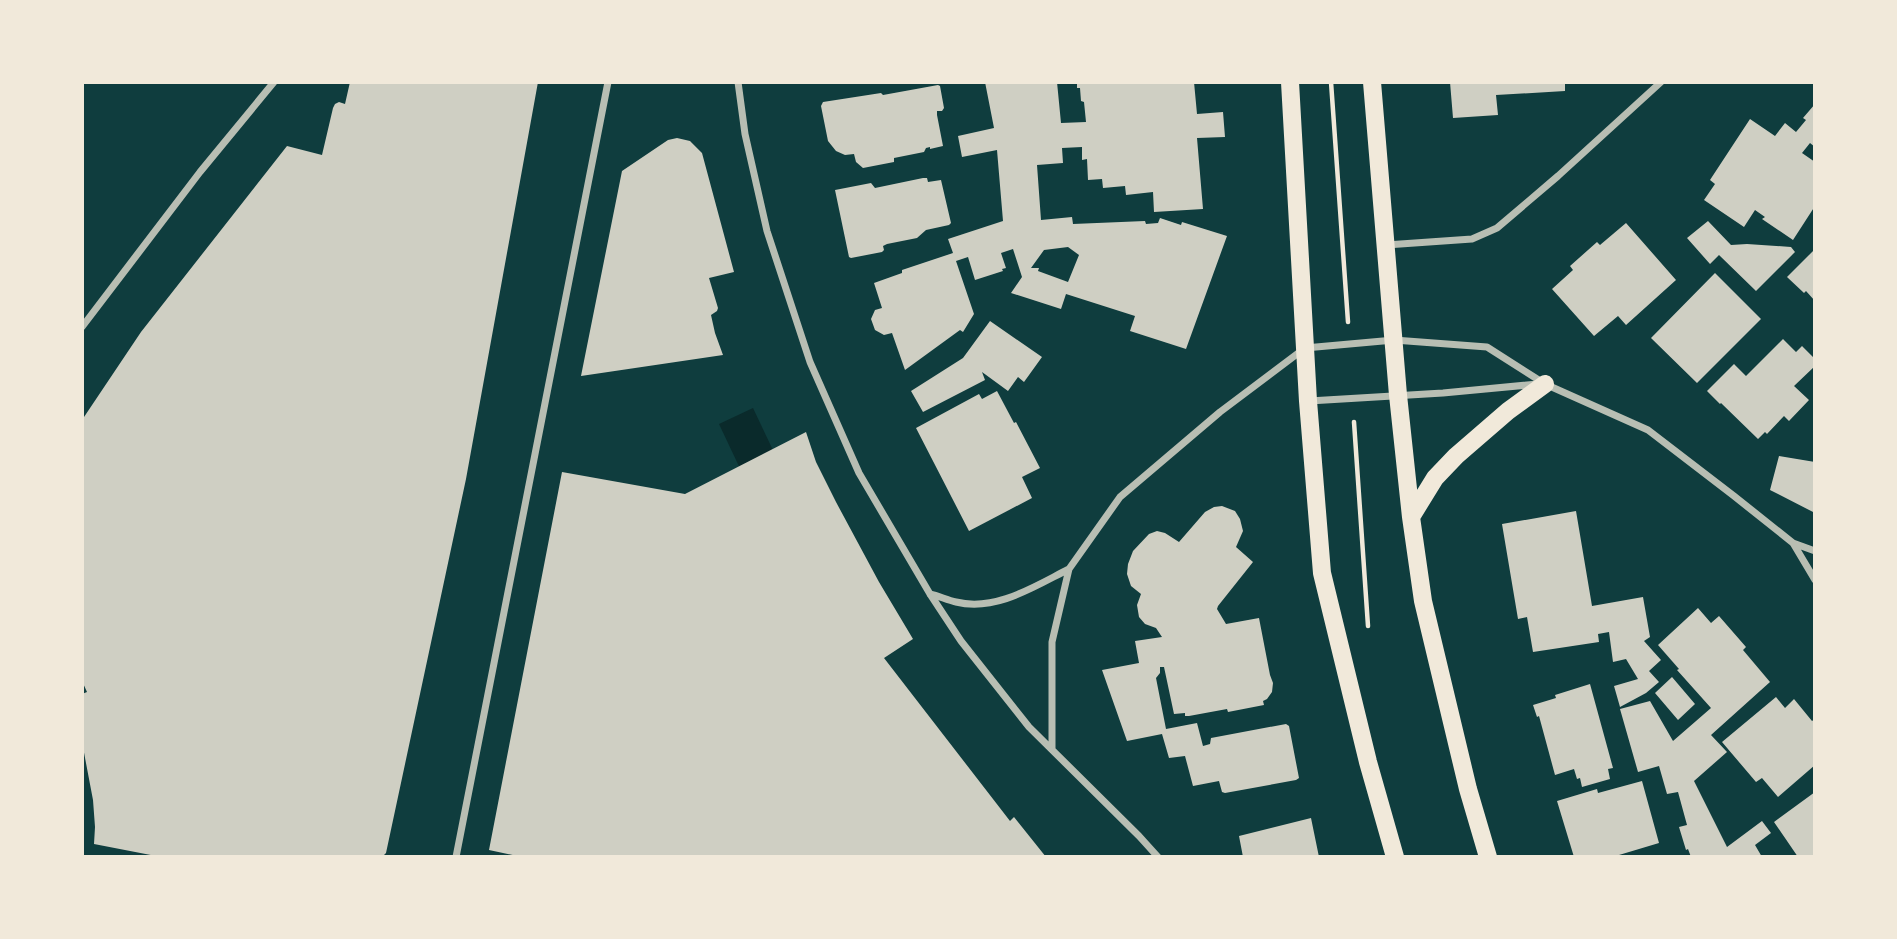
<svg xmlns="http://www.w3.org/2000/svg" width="1897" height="939" viewBox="0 0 1897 939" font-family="'DM Sans',sans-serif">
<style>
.water{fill:#0a2a2b}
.building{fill:#cfcfc3;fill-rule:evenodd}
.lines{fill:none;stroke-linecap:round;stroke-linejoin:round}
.path{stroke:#f1e9da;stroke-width:4.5}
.minor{stroke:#b8beb3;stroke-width:7}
.primary{stroke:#f1e9da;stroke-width:18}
</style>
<rect width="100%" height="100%" fill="#0f3d3e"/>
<path class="water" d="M753,408l52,110 -34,16 -52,-110z"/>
<path class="building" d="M350,82h188l-72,397 -80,374 -4,4h-221l-67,-13 1,-17 -2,-27 -11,-58v-48l5,-2 -5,-11v-261l59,-88 146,-186 35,9 11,-47 2,-4 4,-2 6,2z
M985,82h72l4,41 25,-1 -2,-20 -3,-1 -1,-13h-3v-6h117l3,32 26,-2 2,25 -28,1 6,71 -49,3 -1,-20 -27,3 -1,-9 -22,2 -1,-9 -14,1 -1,-21 -5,1v-13l-20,1 1,15 -26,2 4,55 31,-3 1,7 72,-3 1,3 12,-1 2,-5 21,7 1,-3 45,14 -41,113 -56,-18 5,-15 -69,-22 -5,15 -50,-16 11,-16 -9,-28 -12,4 5,15 -4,1 1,2 -28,9 -7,-23 -12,4 18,53 -11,18 -3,-2 -55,40 -13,-37 -8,2 -9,-5 -4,-11 4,-9 7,-2 -8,-25 28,-10v-3l51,-17 -5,-14 55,-18 -6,-71 -35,7 -4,-21 36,-8zM1068,247l11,8 -11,27 -30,-11 1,-3h-8l13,-18z
M1450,82h115v9l-69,4 2,20 -45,3z
M938,85l2,1 4,22 -2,3h-5v4l6,31 -13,3v-2l-4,1 -2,4 -30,6v4l-31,6 -7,-6 -2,-8 -9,1 -9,-4 -8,-10 -7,-35 2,-4 58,-9 2,2z
M1815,104v43l-5,-4 -8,10 13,9v44l-22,34 -31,-21 3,-2 -10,-7 -11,17 -40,-27 11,-16 -5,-4 40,-61 25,17 10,-13 11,9 10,-12 -3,-2z
M677,138l13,3 12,12 32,119 -25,6 9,30 -1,3 -6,4 4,18 8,22 -142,21 41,-205 46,-31z
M923,178h4l1,4 13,-2 10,43 -2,2 -23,5 -9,8 -30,6 -4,2 1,4 -2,2 -31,6 -2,-1 -14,-67 36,-7 4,5z
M1708,221l23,24 16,-1 44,3 4,5 -39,39 -37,-36 -9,9 -23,-26z
M1626,223l50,57 -50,45 -8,-9 -24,20 -42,-47 21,-19 -3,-4 27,-24 3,3z
M1815,249v52l-9,-10 -2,2 -17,-16z
M1715,273l46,46 -64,64 -46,-45z
M990,321l52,36 -18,25 -6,-5 -10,14 -26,-19 3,8 -62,32 -12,-21 52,-33z
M1783,339l13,13 6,-6 13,13v7l-21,20 15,14 -20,21 -5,-5 -17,18 -2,-2 -7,7 -37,-36 -1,1 -13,-13 27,-27 12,12z
M997,391l17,32 2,-1 24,46 -18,9 10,21 -63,33 -53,-103 63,-34 3,5z
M806,432l10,30 20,40 43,80 34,57 -29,19 126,163 4,-4 32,40h-524l-33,-7 73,-378 123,22z
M1779,456l36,6v51l-45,-23z
M1222,506l13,5 5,8 3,12 -7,16 17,15 -35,44 -1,3 9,15 33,-6 11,57 3,8 -1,9 -5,7 -4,2 1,4 -36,7 -1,-3 -38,7h-4v-3l-11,1 -10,-47h-4v6l-4,5 10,51 31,-6 6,23 7,-2 1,-6 75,-14 3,2 10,52 -3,2 -71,13 -3,-1 -3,-11 -26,5 -8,-30 -16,2 -7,-24 -35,7 -25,-71 37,-7 -4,-22 27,-4 -6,-9 -11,-4 -6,-7 -2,-12 4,-11 -10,-8 -4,-12 1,-10 5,-13 16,-17 8,-3 8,2 14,9 26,-30 9,-5z
M1576,511l16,95 51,-9 7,40 -6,4 17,19 -12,11 10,11 -13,11 -26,14 -6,-21 24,-7 -12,-20 -13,3 -4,-30 -11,2 1,8 -66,10 -6,-35 -9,2 -16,-95z
M1698,608l13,15 8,-7 27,31 -3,3 27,32 -59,53 16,17 -33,29 33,66 35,-26 9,12 -16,12 7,12h-71l-3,-8 -2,1 -7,-23 8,-2 -9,-33 -11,2 -8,-28 -21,6 -18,-63 30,-8 23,40 38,-33 -34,-38 2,-1 -21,-24z
M1672,677l23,27 -17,16 -23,-27z
M1590,684l23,84 -5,1 2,10 -28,8 -2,-9 -3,1 -3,-10 -19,6 -16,-59 -2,1 -4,-12 23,-7 -1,-3z
M1776,697l9,11 9,-9 18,22 3,-2v46l-37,32 -16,-19 -6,4 -34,-40z
M1642,781l17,62 -40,12v2h-45l-17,-56 40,-12 1,4z
M1815,792v65h-17l-24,-35z
M1311,818l8,39h-76l-4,-21z"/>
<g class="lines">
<path class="path" d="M1331,82l17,240
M1354,422l14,204"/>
<path class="minor" d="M738,82l7,52 22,97 43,131 49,111 71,121 31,47 68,86 110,109 19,21
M1386,245l86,-6 25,-11 61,-52 103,-94
M82,327l118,-155 74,-90
M1309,401l134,-8 95,-9
M1793,543l22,8
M930,594c9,2 17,6 26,8 40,10 79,-16 113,-33
M1052,749v-107l17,-73 51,-72 100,-85 85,-64 89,-8 93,7 58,37 103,46 86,66 59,47 22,37
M456,857l152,-775"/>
<path class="primary" d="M1290,82l18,319 14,172 46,189 27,95
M1372,82l26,313 13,122 12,84 45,188 20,68
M1411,517l24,-39 21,-22 52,-45 37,-27"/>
</g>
<rect width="1897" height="939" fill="none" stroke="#f1e9da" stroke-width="168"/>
</svg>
